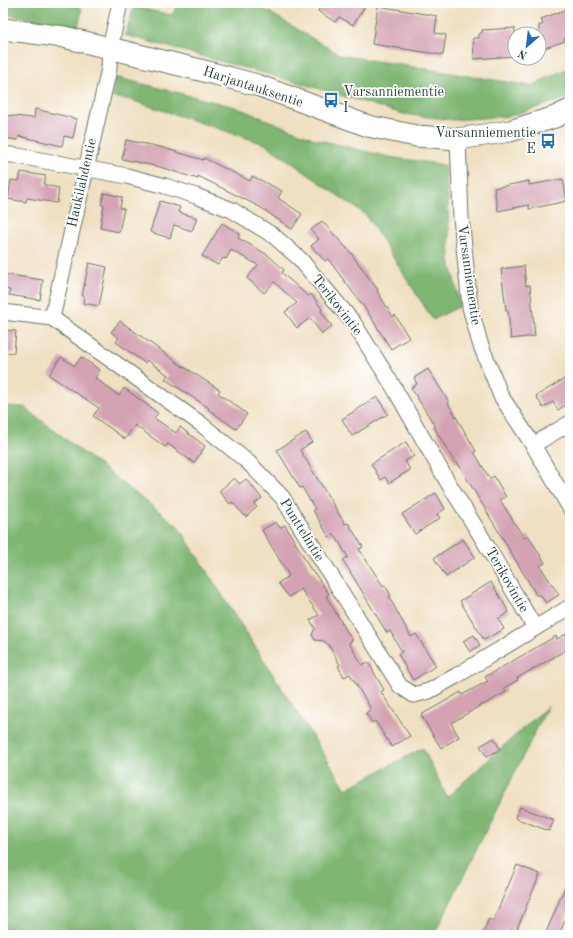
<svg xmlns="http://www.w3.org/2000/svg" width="573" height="938" viewBox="0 0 573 938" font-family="'Old Standard TT',serif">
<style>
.forest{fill:#7eb672;stroke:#4e7a53}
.building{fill:#d3a2b3}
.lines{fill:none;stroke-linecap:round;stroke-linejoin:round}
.street-casing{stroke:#687666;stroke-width:17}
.secondary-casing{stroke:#687666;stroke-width:23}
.street{stroke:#fff;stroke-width:15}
.secondary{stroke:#fff;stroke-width:21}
.labels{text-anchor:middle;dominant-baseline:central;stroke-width:3.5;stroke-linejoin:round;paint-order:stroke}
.street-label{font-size:14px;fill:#1f3d34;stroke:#fff}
.poi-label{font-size:14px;fill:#1f3d34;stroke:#fff;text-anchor:start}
</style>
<rect width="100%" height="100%" fill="#fff"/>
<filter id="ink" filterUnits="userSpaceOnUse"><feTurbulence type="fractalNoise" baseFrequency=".025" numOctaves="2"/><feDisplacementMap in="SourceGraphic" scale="8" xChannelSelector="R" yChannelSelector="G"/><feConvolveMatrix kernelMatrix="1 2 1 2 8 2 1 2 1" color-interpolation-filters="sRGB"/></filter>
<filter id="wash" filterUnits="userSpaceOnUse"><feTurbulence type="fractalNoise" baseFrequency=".012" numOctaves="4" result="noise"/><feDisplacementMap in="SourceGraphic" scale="16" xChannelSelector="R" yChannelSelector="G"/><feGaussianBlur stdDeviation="0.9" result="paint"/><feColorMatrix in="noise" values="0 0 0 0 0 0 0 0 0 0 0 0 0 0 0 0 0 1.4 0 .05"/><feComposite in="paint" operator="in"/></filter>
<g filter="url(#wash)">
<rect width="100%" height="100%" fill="#f0e0c2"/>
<path class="forest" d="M3,3h75l4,8 -4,15 -75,-12z
M179,3h75l86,52 191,31 39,-19v30l-60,19 -57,4 -50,-6 -103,-31 -175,-48 9,-28 38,8z
M115,77l120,30 80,32 74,18 56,8 3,35 2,60 10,46 -27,14 -67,-105 -101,-71 -134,-44 -19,-3z
M3,406l21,1 154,119 168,263 77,-41 24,49 101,-91 -114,229h-431z"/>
<g id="blocks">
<path class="building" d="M323,3h44l-14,22 -14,-8 -4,5 -17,-11z
M378,6l59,10 -2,17 11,2 -3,20 -71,-11z
M570,8v27l-6,4 1,2 -26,9v-25h4l-2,-6z
M515,28v28l-41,3 -1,-21h6v-4l3,-1v-3z
M35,109l42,10 -4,19 -9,-2 -2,10 -43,-10 -1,4 -15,-2v-23l31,3z
M126,140l34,7 43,13 1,-2 46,23 2,-5 30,15 -4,7 24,16 -10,15 -32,-22 -62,-31v3l-38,-12 -38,-8z
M21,172l25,4 -2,9 15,3 -2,15 -30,-5 -1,4 -18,-3 3,-19 8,1z
M563,179l4,22 -38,8v-4l-31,6 -4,-23 35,-7v4z
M104,193l18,4 -2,11 4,1 -5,23 -19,-4 4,-23h-3z
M160,201l20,6 -2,5 19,6 -5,13 -18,-6 -4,13 -20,-6z
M322,221l28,31 28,38 -1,1 16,26 2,-2 14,23 -18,11 -24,-38 -39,-52 -3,2 -14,-15 8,-7 -8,-9z
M222,223l18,11 -2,4 30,17 16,15 -2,3 26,23 3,-2 11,15 -1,2 11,15 -10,8 -12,-16 -13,10 -12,-16 12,-9 -23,-21 -10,11 -17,-15 11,-13 -27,-15 -5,9 -3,-1 -5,7 -16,-9z
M89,263l18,4 -8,39 -16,-3 1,-7h-2z
M524,266l2,20 4,-1 5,51 -24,3 -3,-29h-2l-5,-41z
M3,274l40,6 -3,20 -31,-5 1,-5 -7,-1z
M120,321l58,42 42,27 -2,3 29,21 -11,15 -28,-20 1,-1 -44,-29 3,-4 -21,-15 -2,3 -29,-21 3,-4 -8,-6z
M3,330l13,1 -2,22 -11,-1z
M61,357l14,9 6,-9 19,13 -5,8 24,18 5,-8 34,25 -4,5 22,15 4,-6 25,19 -11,17 -26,-19 -3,3 -30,-22 -10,14 -32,-23 6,-8 -50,-33z
M428,369l21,33 -1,1 28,48 -2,1 16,27 4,-3 12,21 -6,3 24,38 4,-3 17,28 -5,3 19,29 -13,8 -6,-9 -3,2 -80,-134 -2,1 -21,-36 1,-1 -24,-38 6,-4 -3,-6z
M564,379l6,9v14l-12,8 -5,-8 -10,6 -7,-12z
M377,397l11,17 -36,22 -10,-17z
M306,432l6,10 -12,8 45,74 3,-1 15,24 -4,2 24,37 2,-1 6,11 -2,1 22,40 5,-3 20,32 -23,14 -15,-26 4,-2 -12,-21 -3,2 -44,-73 5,-3 -14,-23 -5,3 -16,-27 2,-1 -13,-22 -2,1 -23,-38z
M406,442l8,14 -9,5 5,9 -21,13 -4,-6 -4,3 -10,-16z
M234,478l6,6 6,-5 16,19 -8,6 3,3 -11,10 -14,-15 -2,2 -11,-13z
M436,493l9,16 -8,5 3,4 -25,16 -13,-20z
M276,522l4,6 5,-3 27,47 1,-1 16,23 -3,2 26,44 -3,3 13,22 6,-3 16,28 -3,2 29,44 -18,11 -17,-26 -3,2 -6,-10 5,-4 -21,-35 -6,3 -6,-11 2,-1 -12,-21 -4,-3 -9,-1 -3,-5 3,-7 -5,-8 9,-5 -18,-26 -12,8 -11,-14 11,-7 -27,-46z
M463,539l12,18 -29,20 -12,-19z
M491,582l18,30 -11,7 6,10 -20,11 -24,-39z
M570,632v16l-53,30 1,2 -14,8 2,4 -23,13v-1l-32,19 8,14 -18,11 -20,-33 40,-23 1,3 26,-14 -3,-4 71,-41 1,3z
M474,635l6,10 -10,7 -7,-11z
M494,738l6,11 -13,8 -7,-11z
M520,807l34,13 -5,11 -34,-13z
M517,865l23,9 -24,57 -4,-2 -3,6h-27l7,-16 4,2z
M570,875v33l-11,27h-14z"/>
</g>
</g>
<g filter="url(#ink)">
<use href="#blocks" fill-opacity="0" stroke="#687666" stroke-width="1"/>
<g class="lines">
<defs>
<path id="street" d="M458,139l3,78 9,90 10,36 21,53 32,49 37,63
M3,155h10l114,21 38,10 31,10 36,14 42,26 26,23 53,63 40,64 54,95 34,55 54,92
M3,312l49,6 149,106 48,39 33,34 118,189 14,9 15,-4 27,-15 114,-69
M52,318l57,-249 1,-21 10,-45
M533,445l37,-22"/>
<path id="secondary" d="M3,29l61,8 136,33 57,15 111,41 48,10 42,3 52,-8 45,-14 15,-7"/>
</defs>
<use href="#street" class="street-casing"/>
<use href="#secondary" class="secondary-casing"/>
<use href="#street" class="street"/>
<use href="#secondary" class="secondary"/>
</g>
</g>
<defs>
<symbol id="bus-bare" viewBox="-9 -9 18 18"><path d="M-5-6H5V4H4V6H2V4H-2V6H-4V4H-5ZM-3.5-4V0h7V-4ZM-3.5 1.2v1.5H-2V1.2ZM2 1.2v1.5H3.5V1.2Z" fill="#1f6fb2" stroke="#fff" stroke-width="2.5" paint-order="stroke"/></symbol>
</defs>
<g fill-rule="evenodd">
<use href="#bus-bare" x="320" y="89" width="22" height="22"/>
<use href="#bus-bare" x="537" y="130" width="22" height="22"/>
</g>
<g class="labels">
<g class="street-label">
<text transform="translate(253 87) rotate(18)">Harjantauksentie</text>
<text transform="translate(82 183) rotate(-77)">Haukilahdentie</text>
<text transform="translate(469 275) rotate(82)">Varsanniementie</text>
<text transform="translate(337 305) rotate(52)">Terikovintie</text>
<text transform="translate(302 530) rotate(58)">Punttelintie</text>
<text transform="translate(507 580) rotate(60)">Terikovintie</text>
</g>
<g class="poi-label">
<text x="343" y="92">Varsanniementie<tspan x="343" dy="16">I</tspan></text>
<text x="536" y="133" text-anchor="end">Varsanniementie<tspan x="536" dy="16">E</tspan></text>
</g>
</g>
<rect width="573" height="938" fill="none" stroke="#fff" stroke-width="16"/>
<g transform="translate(527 46) rotate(208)"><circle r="19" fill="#ffffff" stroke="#a5b1ae"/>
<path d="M0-3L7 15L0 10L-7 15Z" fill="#1f6fb2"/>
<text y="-6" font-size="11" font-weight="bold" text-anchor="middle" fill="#1f3d34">N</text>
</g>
</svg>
